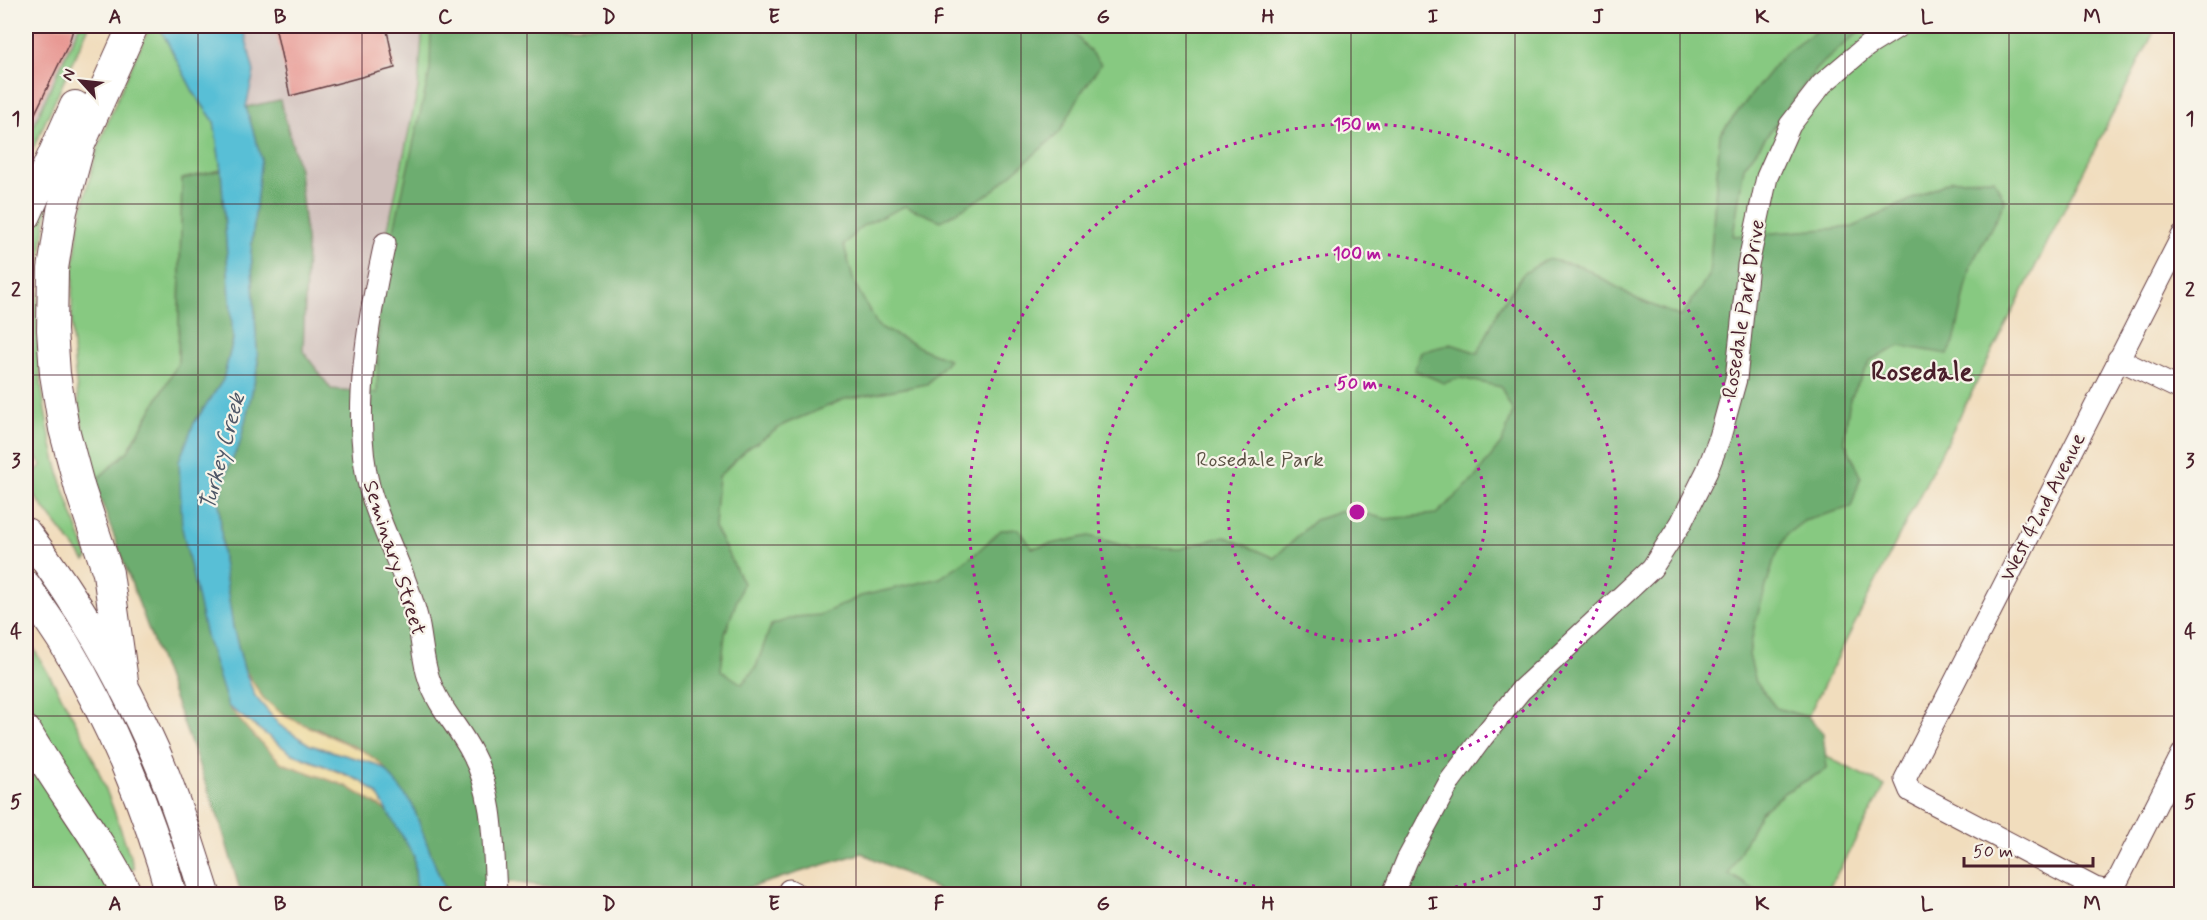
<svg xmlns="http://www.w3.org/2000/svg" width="2207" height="920" viewBox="0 0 2207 920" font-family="Mynerve,sans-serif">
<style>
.industrial{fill:#d0c0bc}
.green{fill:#87c981;stroke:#687456;stroke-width:1.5}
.forest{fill:#6dad6f;stroke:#5c664d;stroke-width:1.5}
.sand{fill:#eeda9e;stroke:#9c7c64;stroke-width:1.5}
.water{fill:#58bfd6;stroke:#516f80;stroke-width:1.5}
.building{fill:#e7938e}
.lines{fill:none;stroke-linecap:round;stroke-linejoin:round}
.minor-casing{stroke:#633c41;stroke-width:23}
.highway-casing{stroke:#633c41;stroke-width:32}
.minor{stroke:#fff;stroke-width:21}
.highway{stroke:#fff;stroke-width:30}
.grid{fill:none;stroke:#4a1f2b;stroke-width:1.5;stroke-opacity:0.55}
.ring{fill:none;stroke:#b5179e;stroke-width:3;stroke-dasharray:3 6}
.labels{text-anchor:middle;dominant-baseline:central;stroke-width:4.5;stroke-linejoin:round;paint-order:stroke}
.street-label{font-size:21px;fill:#4a1f2b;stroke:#f7f3e8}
.park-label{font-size:21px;fill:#5c5245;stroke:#f7f3e8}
.water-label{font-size:22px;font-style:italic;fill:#4f5767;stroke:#f7f3e8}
.district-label{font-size:27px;font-weight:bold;fill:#4a1f2b;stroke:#f7f3e8}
.centre{fill:#b5179e;stroke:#f7f3e8;stroke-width:3}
.ring-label{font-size:18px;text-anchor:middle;font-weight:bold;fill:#b5179e;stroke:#f7f3e8;stroke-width:4.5;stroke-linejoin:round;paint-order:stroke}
.neatline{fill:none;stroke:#4a1f2b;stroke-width:2}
.grid-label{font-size:20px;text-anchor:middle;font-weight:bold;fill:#4a1f2b}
</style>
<rect width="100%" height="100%" fill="#f7f3e8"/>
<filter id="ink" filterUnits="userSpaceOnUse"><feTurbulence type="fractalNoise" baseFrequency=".0167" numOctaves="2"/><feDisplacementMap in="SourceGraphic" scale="12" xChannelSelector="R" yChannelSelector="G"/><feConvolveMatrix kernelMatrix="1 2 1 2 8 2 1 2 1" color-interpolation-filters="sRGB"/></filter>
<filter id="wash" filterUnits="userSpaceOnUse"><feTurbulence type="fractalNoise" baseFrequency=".008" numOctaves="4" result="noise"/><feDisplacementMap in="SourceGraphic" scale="24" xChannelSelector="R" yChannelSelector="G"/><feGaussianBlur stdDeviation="1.35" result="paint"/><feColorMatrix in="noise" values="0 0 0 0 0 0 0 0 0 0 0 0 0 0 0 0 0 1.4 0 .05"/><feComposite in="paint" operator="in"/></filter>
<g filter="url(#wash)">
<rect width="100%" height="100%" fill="#f1ddbd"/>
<path class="industrial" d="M26,26h53l-53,116z
M240,26h183l-5,62 -41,305 -46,-4 -28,-38 4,-101 -8,-81 -19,-68 -34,6 8,-35 -9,-37z"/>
<path class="green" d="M79,26h10l-63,138v-22z
M150,26h9l35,67 20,28 7,49 -39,9 -4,184 -50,88 -34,31c-27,-114 -33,-213 2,-327 14,-44 35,-87 54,-129z
M423,26h1734l-397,785 25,-19 42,-23 -2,-13 60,30 -56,102c-22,4 -50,12 -71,4 -10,-4 -20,-12 -29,-18l-11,20h-771l-85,-41 -134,41h-121l-245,-448 23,-203 33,-155z
M42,198l7,2c-18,101 -16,182 12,280 8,26 18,52 27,78l-3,3 -59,-76v-5l16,-15 -16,-18v-211z
M26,635c21,37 44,73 62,112 18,39 32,80 46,121l-6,3 -102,-159 5,-7 -5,-10z
M26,758l90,136h-90z"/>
<path class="forest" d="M431,26h637l33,38 -20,29 -21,39 -70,61 -49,28 -36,-15 -43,20 -18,19 10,37 24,44 47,24 24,9 -22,25 -82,15 -60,25 -38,25 -29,28 -4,49 29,57 -18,51 -4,36 21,14 14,-17 15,-42 24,-8 25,-2 41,-19 79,-18 35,-24 26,-24 18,-1 13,19 57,-12 44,12 47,1 44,-13 50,22 41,-38 33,-11 38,10 50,-5 37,-34 29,-38 11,-30 -12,-25 -40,-9 -17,5 -30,-13 7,-18 30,-8 27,9 21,-44 24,-35 24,-15 34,7 56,33 44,18 28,-41 11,-142 63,-79 40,-29h42l-49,43 -72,98 -11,69 120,-9 99,-47 42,-1 11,23 -34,63 -17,78 -6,11 -48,-8 -29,14 -21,39 -6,41 17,36 -10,31 -47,14 -17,13 -13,26 -19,63 -6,32 7,27 20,26 32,9 15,16 4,36 -42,23 -25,21 -31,61 29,18 13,2h-824l-85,-41 -134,41h-121l-112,-14 1,14h-50l-34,-90 -32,-41 -17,-12 -48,-23 -16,-4 -26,-17 -10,-9 -19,-29 -11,-42 -10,-66 -4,-61 9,-32 12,-26 18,-76 -7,-115 10,-93 -15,-51 34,-7 19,69 8,81 -4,101 28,38 46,4 3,-102 50,-221z
M221,170l12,170 -10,40 -29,43 55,308 33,32 64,23 43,26 25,44 3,38h-176l-20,-69 -127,-343 34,-31 50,-88 4,-184z
M1829,888l19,6h-55z"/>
<path class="sand" d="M244,669l19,29 22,18 78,35 17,12 6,7 -11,-6 -65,-19 -31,-20 -24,-29z
M228,706l63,47 70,28 16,13 12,18 -43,-26 -64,-23 -33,-32z"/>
<path class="water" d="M159,26h81l5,9 9,37 -8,35 15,51 -10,93 7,115 -18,77 -12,25 -9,32 4,61 10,66 11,42 11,27 24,29 31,20 65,19 11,6 26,34 34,90h-29l-3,-38 -37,-62 -16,-13 -18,-8 -52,-20 -63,-47 -22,-70 -24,-108 -3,-67 15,-38 29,-43 10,-40 -12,-170 -7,-49 -20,-28z"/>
<g id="blocks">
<path class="building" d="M26,26h48l-5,17 -43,89z
M275,26h111l9,42 -105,28z"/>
</g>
</g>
<g filter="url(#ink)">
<use href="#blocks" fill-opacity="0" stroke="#633c41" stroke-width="1.5"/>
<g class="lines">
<defs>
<path id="minor" d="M2182,236l-277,543 5,12 185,97 13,3 10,-11 64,-126
M385,243c-16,72 -35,174 -15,247 12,43 36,82 47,127 5,20 5,42 12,62 9,28 30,48 43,74 23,43 21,94 24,141
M2118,359l64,31
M789,890l8,4
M1393,894l14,-34 43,-79 32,-43 39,-48 131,-122 29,-45 26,-52 13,-34 16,-58 12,-114 19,-88 23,-52 32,-41 45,-38 32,-20"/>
<path id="highway" d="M26,215l49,-109
M26,533c51,67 95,142 129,219 20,46 35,95 50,142
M26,586c12,19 26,38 38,57 46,77 84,165 107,251
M124,688l-16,-115 -28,-84 -16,-60 -9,-55 -3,-44 1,-61 9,-58 18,-67 53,-118
M26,731c32,56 73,106 101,163"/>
</defs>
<use href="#minor" class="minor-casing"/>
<use href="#highway" class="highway-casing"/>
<use href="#minor" class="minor"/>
<use href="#highway" class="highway"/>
</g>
</g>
<path class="grid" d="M198,26v868M362,26v868M527,26v868M692,26v868M856,26v868M1021,26v868M1186,26v868M1351,26v868M1515,26v868M1680,26v868M1845,26v868M2009,26v868M26,204h2156M26,375h2156M26,545h2156M26,716h2156"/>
<g class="ring">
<circle cx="1357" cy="512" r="129"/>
<circle cx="1357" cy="512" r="259"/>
<path d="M1290 894A388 388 0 1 1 1424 894"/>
</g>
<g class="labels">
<g class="street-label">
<text transform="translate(1744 309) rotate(-81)">Rosedale Park Drive</text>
<text transform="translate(2043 507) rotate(-63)">West 42nd Avenue</text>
<text transform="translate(394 558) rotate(72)">Seminary Street</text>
</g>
<g class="park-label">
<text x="1260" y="460">Rosedale Park</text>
</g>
<g class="water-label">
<text transform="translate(223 452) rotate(-75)">Turkey Creek</text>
</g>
<g class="district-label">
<text x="1922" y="372">Rosedale</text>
</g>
</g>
<circle cx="1357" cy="512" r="9" class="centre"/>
<g class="ring-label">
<text x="1357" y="130">150 m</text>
<text x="1357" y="259">100 m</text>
<text x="1357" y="389">50 m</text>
</g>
<rect width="2207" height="920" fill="none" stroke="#f7f3e8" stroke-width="66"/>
<g transform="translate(81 81) rotate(297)" stroke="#f7f3e8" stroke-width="4.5" paint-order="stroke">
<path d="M0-4.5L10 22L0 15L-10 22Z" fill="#4a1f2b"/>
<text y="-9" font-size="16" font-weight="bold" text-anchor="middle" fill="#4a1f2b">N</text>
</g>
<path d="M1964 857v9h129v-9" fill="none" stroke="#4a1f2b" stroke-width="3"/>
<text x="1973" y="857" font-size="18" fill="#4a1f2b" stroke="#f7f3e8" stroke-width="4.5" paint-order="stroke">50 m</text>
<rect x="33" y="33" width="2141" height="854" class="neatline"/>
<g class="grid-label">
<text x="115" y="23">A</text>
<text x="280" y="23">B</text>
<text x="445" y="23">C</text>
<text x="609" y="23">D</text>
<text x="774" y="23">E</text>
<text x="939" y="23">F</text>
<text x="1103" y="23">G</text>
<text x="1268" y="23">H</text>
<text x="1433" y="23">I</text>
<text x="1598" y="23">J</text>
<text x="1762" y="23">K</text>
<text x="1927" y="23">L</text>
<text x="2092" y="23">M</text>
<text x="16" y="125">1</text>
<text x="2190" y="125">1</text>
<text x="16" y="296">2</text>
<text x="2190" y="296">2</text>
<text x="16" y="467">3</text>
<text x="2190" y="467">3</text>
<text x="16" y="638">4</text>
<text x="2190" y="638">4</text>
<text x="16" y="808">5</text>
<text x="2190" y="808">5</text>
<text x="115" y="910">A</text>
<text x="280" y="910">B</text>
<text x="445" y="910">C</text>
<text x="609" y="910">D</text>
<text x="774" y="910">E</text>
<text x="939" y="910">F</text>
<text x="1103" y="910">G</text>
<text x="1268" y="910">H</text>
<text x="1433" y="910">I</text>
<text x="1598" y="910">J</text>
<text x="1762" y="910">K</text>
<text x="1927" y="910">L</text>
<text x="2092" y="910">M</text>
</g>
</svg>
